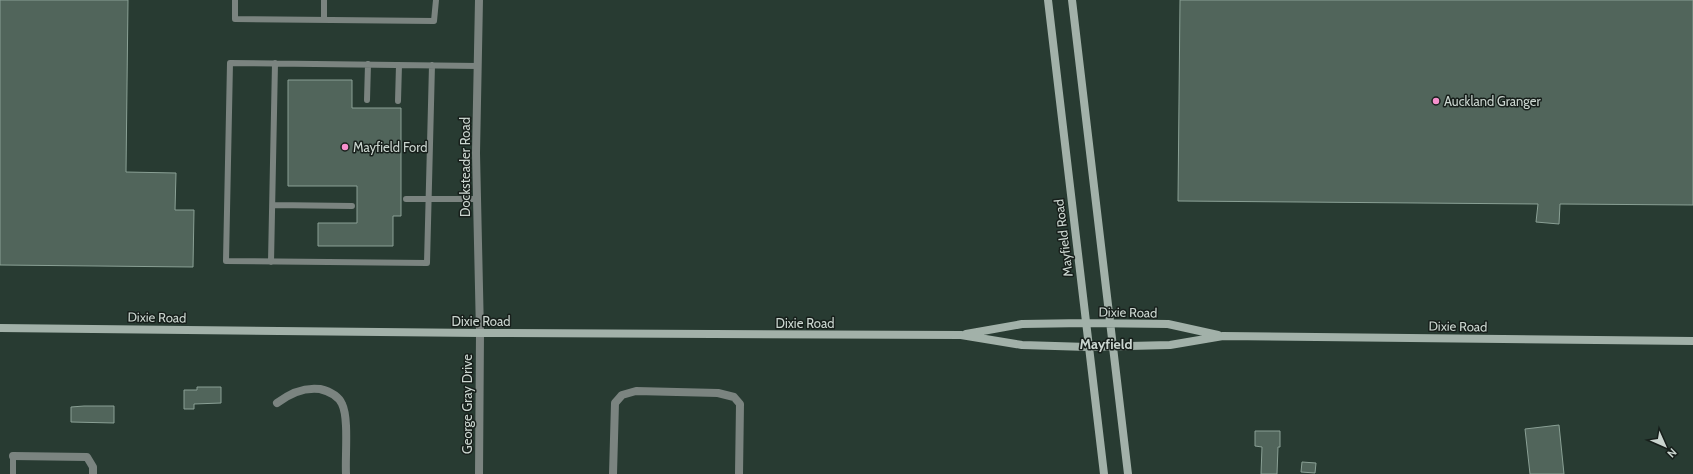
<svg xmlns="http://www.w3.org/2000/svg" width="1693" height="474" viewBox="0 0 1693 474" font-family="Cabin,sans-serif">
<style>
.building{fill:#51655b;stroke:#8aa095}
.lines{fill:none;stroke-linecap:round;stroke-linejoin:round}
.lane{stroke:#7b8480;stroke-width:6}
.street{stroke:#7b8480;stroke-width:8}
.secondary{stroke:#a2b1a9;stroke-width:8}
.poi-dot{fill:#f790cd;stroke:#171f1b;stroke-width:1.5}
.labels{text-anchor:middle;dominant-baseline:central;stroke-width:3;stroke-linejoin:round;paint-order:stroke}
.poi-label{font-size:13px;fill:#cad5cf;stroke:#171f1b;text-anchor:start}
.street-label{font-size:13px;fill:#cad5cf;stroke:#171f1b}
.neighbourhood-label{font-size:14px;font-weight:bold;fill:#cad5cf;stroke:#171f1b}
</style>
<rect width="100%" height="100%" fill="#283b32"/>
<path class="building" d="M0,0h128l-2,172 50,1 -1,37h19l-1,57 -193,-2z
M1180,0h513v205l-133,-1 -1,20 -23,-2 2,-18 -360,-3z
M288,80h64v28h49v108h-8v30h-75v-23h39v-37h-69z
M197,387h24v16l-27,1v5h-10v-19h13z
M84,406h30v17l-43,-1v-15z
M1559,425l5,49h-34l-5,-45z
M1255,431h25v16h-2l-1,27h-16l1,-27 -7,-1z
M1302,462l14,1 -1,10 -14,-1z"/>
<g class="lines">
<path class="lane" d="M235,0v19l199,2 2,-21
M324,0v20
M432,65l-5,198 -201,-2 4,-198 248,3
M367,100l1,-36
M398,101l1,-36
M406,199h71
M273,205l79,1
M271,262l4,-199
M13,474v-18"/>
<path class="street" d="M277,403c13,-10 27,-16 43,-14 8,2 18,6 22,15 7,14 3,52 4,70
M13,456l74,1 6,10v7
M479,474l1,-141 -4,-180 3,-153
M613,474l2,-71 7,-8 14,-4 82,2 16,4 6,7 -1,70"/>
<path class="secondary" d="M1048,0l56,474
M1072,0l56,474
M0,328l480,5 481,2 61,10 66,2 82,-2 53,-9 470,5
M966,334l56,-10 63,-1 83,1 50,11"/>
</g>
<g class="poi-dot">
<circle cx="1436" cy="101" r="4"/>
<circle cx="345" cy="147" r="4"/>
</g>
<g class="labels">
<g class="poi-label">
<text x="1444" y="101">Auckland Granger</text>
<text x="353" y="147">Mayfield Ford</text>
</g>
<g class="street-label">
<text transform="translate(465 167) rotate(-90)">Docksteader Road</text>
<text transform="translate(1063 238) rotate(-97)">Mayfield Road</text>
<text transform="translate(1128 312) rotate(1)">Dixie Road</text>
<text transform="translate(157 317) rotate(1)">Dixie Road</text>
<text x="481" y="321">Dixie Road</text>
<text x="805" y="323">Dixie Road</text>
<text transform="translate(1458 326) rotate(1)">Dixie Road</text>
<text transform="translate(467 404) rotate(-90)">George Gray Drive</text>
</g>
<g class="neighbourhood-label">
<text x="1106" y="344">Mayfield</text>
</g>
</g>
<g transform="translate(1665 446) rotate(135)" stroke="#171f1b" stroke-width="3" paint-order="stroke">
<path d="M0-3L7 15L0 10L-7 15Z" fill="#cad5cf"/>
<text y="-6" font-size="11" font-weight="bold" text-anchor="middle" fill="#cad5cf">N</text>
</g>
</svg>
